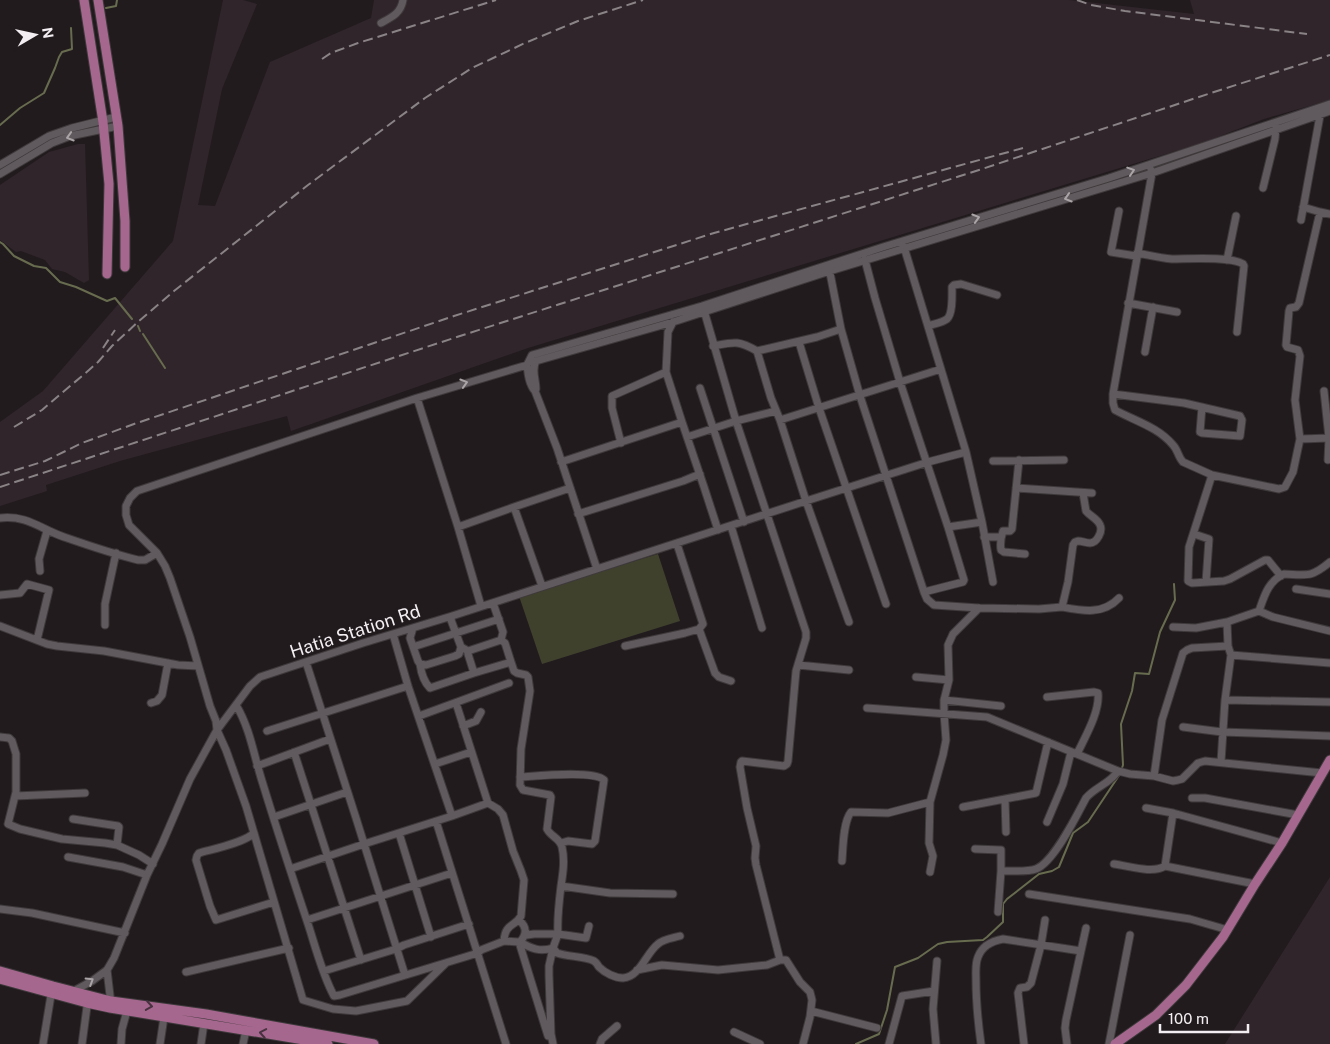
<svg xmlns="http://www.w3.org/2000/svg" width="1330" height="1044" viewBox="0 0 1330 1044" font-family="'Public Sans',sans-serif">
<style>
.built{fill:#30252b}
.green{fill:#3f412d}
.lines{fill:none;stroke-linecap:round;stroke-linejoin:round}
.stream{stroke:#686c4f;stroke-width:2}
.minor-casing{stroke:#3e393b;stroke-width:9}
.major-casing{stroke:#3e393b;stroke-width:11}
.minor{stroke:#60595d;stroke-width:7}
.major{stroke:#a6678e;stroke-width:9}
.rail{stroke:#898386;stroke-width:2;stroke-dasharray:10 5;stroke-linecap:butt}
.oneway{stroke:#aaa4a7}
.oneway2{stroke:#493240}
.labels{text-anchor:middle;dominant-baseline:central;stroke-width:4.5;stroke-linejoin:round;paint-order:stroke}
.street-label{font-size:18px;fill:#f3eef1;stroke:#211b1e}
</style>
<rect width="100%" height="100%" fill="#211b1e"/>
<path class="built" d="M223,0h20l14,4 -35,85 -24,116 17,1 55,-144 101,-44 3,-18h695l125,14 -4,-14h140v100l-66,19 -62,24 -674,205 -237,83 -4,-15 -61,16 -106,29 -74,24 1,6 -47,15v-84l43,-31 130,-150z
M78,144h7l4,136 -5,3 -19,-11 -13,-3 -7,-9 -24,-9 -5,1 -16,-12v-55l49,-33z
M1330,877v167h-106h1z"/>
<path class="green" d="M658,554l22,67 -138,43 -23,-68z"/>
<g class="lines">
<path class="stream" d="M106,8l10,-2 1,-6
M0,125l20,-17 24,-15 11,-25 4,-11 3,-5 10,-3 -1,-21
M0,242l3,2 11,12 20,10 12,2 14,14 16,5 31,14 8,-3 17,21
M138,326l2,5
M143,334l22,34
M1122,768l1,-3 -2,-41 11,-33 3,-18 14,1 11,-42 15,-32 -1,-16
M856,1044l23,-10 8,-24 8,-43 23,-9 20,-14 9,-2 36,-2 4,-3 16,-15v-18l4,-5 32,-25 13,-3 7,-4 14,-34 15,-11 32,-48"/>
<defs>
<path id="minor" d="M381,23c11,-6 20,-10 22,-23
M0,165l49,-29 23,-8 44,-11
M1151,170l1,3 -39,221v9l2,7c20,11 43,17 58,35 5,5 5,12 10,17l29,13 -23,72 -1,34 4,2 32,-2 6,-2 35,-19h3l13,16
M0,174l52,-31 18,-7 48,-10
M1263,188l12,-49 1,-12
M1303,207l17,5
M1119,211l-8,41 25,4
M1301,220l20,-110
M1137,253c11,2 23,5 35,6 16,0 59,-3 71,5l1,2 -7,66
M865,260l10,38 25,84 41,-13
M1227,260l9,-44
M829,268l12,61 -24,8 -60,14 14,47 9,22 120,-38 48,145 34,-5 -16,-70
M1128,303l49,9
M703,307l33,114 70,211v6l-10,33 -8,90 -1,3 -3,2 -42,-5 -1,1 -1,5 7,41 9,38 -1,12 1,7 24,95h6l14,22 10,10 2,8 -2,17 -7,27
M673,322l-5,10 -2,40 16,50
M928,326c5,-2 14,-3 19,-7 6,-5 5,-25 5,-32l2,-2 7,-1 36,11
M841,329l19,67 64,196 39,-10 1,-2 -16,-53
M799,342l20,66 67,196
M713,346c21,-4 25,-6 44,5
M1145,352l8,-45
M700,388l44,134
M536,389c0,-10 -5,-19 0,-28l137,-39 157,-51 322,-98 178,-62
M1324,391l5,47 -1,22
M1113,394l71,9 56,13 2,4 -2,16 -38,-3 -2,-1 2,-25
M417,398l41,129 23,79
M780,420l26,81 43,121
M687,437l49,-16 40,-10
M1300,439l30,-1
M621,443l-9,-35v-12l54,-24
M1019,460l-7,69 -2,2h-7c-2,6 -3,13 -2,19l3,2 21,2
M993,461l71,-1
M561,462l121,-40 22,65 14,43
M1212,475l67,14 6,-2 8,-15 7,-33 -5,-39 5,-44 -2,-6 -11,-3 -1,-2 3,-34 1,-3 6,-1 3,-4 21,-91 10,2
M1016,488l76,5
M514,507l28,79
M578,514l105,-33 17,-7
M0,518c29,-3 41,12 67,20 23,8 47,16 71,22h7l12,-7
M982,522l11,60
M731,526l31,102
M458,527l56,-20 56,-19
M1194,534l15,5 -3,43
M984,537h17
M1330,562c-19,16 -23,13 -46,12 -16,7 -20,23 -25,37l-32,11 1,24 3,9 99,8
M597,569l-40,-121 -22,-57c-6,-7 -7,-17 -8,-26l5,-10 170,-49 181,-59 226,-69 221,-74
M40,571l-1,-12 8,-28
M1296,589l34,5
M924,592l3,7 7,6 45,3 60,1 23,-2 6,-25 5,-37 2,-3 3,-1c4,0 8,2 12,2 7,0 13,-12 10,-18 -2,-6 -10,-9 -14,-14l-3,-18
M0,595l20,-2 7,-9 22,6 -12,50
M1062,607c21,4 41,8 57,-9
M1259,611l14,6 57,14
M452,616l-1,4 10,27 7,4 33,-11 2,-8 -10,-29
M105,625v-21l11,-51
M0,626l47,18 10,2 47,5 74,14 20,1
M1173,627l23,1 31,-6
M413,628l-3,10 8,23 2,3 6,1 29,-9 4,-2 2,-7
M699,629l16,44 4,4 12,4
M625,646l60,-13 14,-4 4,-5 -26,-80
M413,647l86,-28
M468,651v3l6,19 37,-11 -6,-19 -4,-3
M306,662l50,156 49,157
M511,662l3,9 3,2 9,2 2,2 2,14 -9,58 -1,36 3,5 27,5 1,2 -4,32c4,8 13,9 15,18 3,13 1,26 -1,39 -2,16 -4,33 -3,48l28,4 3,-12
M420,664c1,8 4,18 10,24l44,-15
M798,665l51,5
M916,677l33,3
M1047,697l47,-5 4,1c2,19 -13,44 -21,61
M944,700l57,6
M1225,700l6,-45
M151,703l6,-2 5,-6 6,-32
M456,703l32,100
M236,705c14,23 18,51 26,76 15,49 31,98 47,146 7,22 14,49 25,69l6,-1 138,-42 3,-3 23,-9 15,1 29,94
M867,708l120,9 131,54 12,3 24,2 19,5 5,-1 4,-1 16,-16 7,-2 117,12
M419,716l90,-33
M463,726l13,-5 5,-9
M1183,727l39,5 108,4
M267,731l141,-45
M0,737l9,1 3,3 4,13v38l-8,32 12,5 42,10 43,4 12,2 22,10 14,9
M294,752l67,208
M1221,762l4,-62 105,2
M435,764l36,-12
M257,766l73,-27
M1154,776l8,-56 21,-67 4,-3 5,-2 36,-2
M520,777c16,-1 74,-7 84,3l-9,61 -3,3 -24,-3 -7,2
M15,796l70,-3
M1192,798h13l93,17
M1005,799l1,33
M930,802l-1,41 4,13 -3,16
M963,807l73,-14 12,-51
M1146,808l27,5 109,30
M452,816l36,-13 10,6 5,6 10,36 8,20 3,9 -3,36c-6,11 -16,7 -17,25
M274,817l73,-25
M73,819l45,7 1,1 -2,18
M436,821l70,223
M1047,822l16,-38 8,-32
M254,833c-10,10 -41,16 -55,20l-2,3 -1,4 14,46 6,14 58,-18
M399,833l32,104
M975,849l26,1v21l-3,41
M68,857l55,10 24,8
M842,861c1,-13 1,-39 9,-49l37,1 42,-11 13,-47 3,-15 -2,-27v-13l5,-20 -1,-35 5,-11 26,-26
M1114,864c15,2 39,10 51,2l8,-53
M1165,866l90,18
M290,869l74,-25 88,-28 -44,-130 -15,-52
M1001,871c10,0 27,1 35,-2 18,-7 41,-54 50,-71 9,-11 25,-15 32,-27
M561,886l49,7 63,1
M1029,894l161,25 38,11
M0,909l32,4 93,20
M307,920l145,-47
M519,920c8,7 8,14 1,22 12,7 20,10 33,6l-4,18v9l2,59 2,10
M526,932l1,3 7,-1h24l-5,14 4,5c11,4 27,3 37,8 3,2 3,3 5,6 6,6 16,11 24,11 17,-1 23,-25 35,-34 5,-5 15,-6 22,-8
M446,963l-39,38 -51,10 -23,-2 -30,-9 -57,-194 -20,-56 -9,-20 -1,-9 -6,-15 -20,-69 -20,-59 -5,-12 -8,-13 -28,-28 -3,-10v-9l4,-8 7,-7 21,-7 259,-86 110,-33
M107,970l4,34
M637,970l25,-5 56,5 49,-5 13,-5
M324,971l72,-22 8,-4 65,-21
M186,972l103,-24
M72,992l20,-11 15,-11 7,-12 33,-83 15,-31 28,-65 27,-49 33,-44 10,-9 103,-34 89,-27 354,-115 122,-39 38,-10 -62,-205
M811,1011l66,17
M734,1032l26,12
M43,1044l9,-55
M82,1044l6,-45
M121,1044l1,-15 5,-18
M160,1044l4,-27
M201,1044l3,-21
M243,1044l3,-14
M600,1044l2,-5 15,-13
M889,1044l13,-48 32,-5
M936,1044l-3,-35 4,-48
M981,1044c-3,-22 -5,-41 -5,-64 0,-7 -1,-16 2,-23 4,-11 14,-16 25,-18l78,12
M1024,1044l-6,-51 2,-5 7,-1 4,-4 10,-38 4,-25
M1067,1044l-2,-16 1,-8 20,-92
M1109,1044l21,-109"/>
<path id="major" d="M84,0l19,122 6,62 -2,90
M98,0l20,126 7,95v46
M0,971l53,15 58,15 95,13 168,30
M0,979l87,24 23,5 218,36
M1115,1044l41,-29 30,-30 37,-48 32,-53 27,-41 48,-83"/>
</defs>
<use href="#minor" class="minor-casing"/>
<use href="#major" class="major-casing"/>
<use href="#minor" class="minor"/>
<use href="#major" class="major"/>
<path class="rail" d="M1077,0l14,5 34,6 182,23
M322,59l9,-6 27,-10 138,-43
M103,348l12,-18
M14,427l28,-17 47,-40 9,-8 14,-16 27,-25 35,-30 134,-106 117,-87 47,-30 53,-25 53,-22 65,-21
M0,475l45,-14 37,-18 52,-19 320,-108 260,-83 309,-85
M0,487l460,-151 519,-166 235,-78 116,-37"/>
</g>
<defs><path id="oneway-chevron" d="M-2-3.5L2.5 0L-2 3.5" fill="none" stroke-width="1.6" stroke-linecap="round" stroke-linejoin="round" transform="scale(1.25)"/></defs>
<g class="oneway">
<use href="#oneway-chevron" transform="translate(70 137) rotate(163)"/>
<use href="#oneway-chevron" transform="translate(1131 171) rotate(-18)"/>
<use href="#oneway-chevron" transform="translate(1068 198) rotate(163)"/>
<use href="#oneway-chevron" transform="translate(976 218) rotate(-17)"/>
<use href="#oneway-chevron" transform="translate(464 383) rotate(-17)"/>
<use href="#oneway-chevron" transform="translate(90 981) rotate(-32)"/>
</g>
<g class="oneway2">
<use href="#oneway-chevron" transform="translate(149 1006) rotate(9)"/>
<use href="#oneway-chevron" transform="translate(263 1033) rotate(-170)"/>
</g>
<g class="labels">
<g class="street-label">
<text transform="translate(355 631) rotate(-18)">Hatia Station Rd</text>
</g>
</g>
<g transform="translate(35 35) rotate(81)" stroke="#211b1e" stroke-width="4" paint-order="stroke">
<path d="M0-4L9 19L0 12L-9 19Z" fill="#f3eef1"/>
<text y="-8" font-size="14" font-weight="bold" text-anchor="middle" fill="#f3eef1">N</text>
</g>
<path d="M1160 1024v8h88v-8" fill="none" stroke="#f3eef1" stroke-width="2.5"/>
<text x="1168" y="1024" font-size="15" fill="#f3eef1" stroke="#211b1e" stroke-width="4" paint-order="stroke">100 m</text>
</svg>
